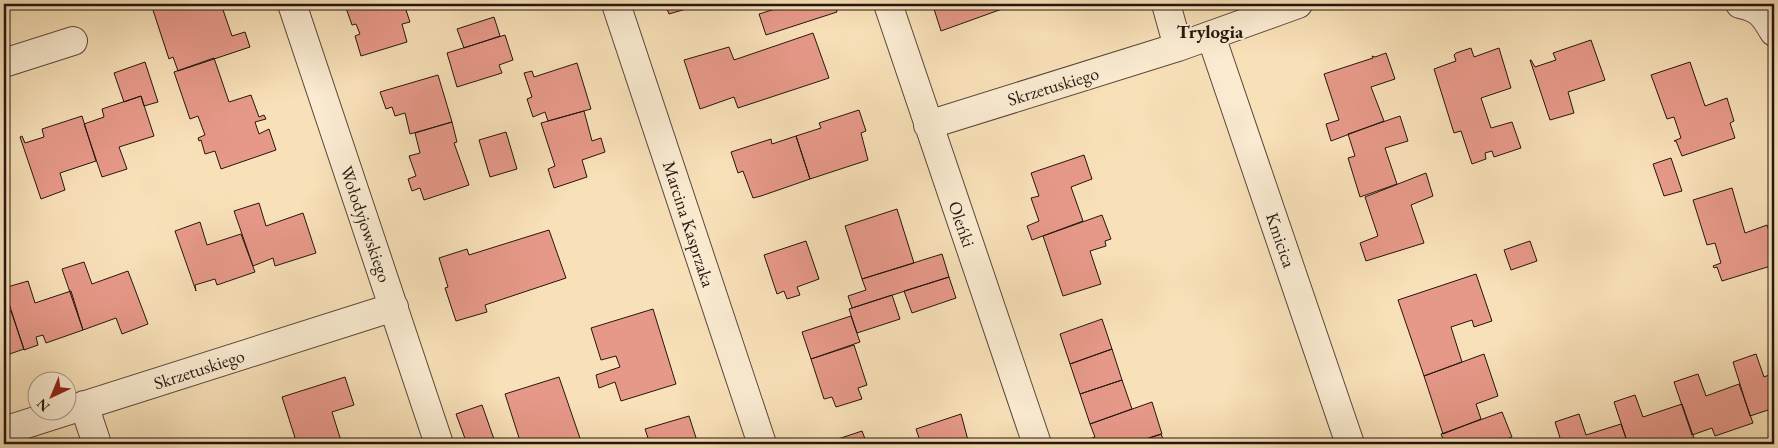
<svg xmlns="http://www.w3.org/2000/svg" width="1778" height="448" viewBox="0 0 1778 448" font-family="'EB Garamond',serif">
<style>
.building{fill:#e79989;stroke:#24160f}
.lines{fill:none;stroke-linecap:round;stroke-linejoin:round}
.minor-casing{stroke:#594839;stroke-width:30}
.minor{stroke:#faebd1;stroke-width:28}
.labels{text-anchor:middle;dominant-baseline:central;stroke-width:4;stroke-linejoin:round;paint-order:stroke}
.street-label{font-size:18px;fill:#24160f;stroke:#faebd1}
.neighbourhood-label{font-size:19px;font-weight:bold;fill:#24160f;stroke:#faebd1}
</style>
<rect width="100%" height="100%" fill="#f8e0b8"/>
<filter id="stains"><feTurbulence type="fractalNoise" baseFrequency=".004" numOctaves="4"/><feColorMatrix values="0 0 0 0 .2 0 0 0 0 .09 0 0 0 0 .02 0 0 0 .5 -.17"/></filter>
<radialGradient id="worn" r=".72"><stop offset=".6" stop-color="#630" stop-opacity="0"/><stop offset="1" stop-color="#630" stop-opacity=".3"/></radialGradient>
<path class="building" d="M151,4h45l1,2 6,-2h18l11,32 13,-4 5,15 -72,24 -5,-14 -4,2z
M348,4h56l6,18 -8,2 5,18 -46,14 -6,-20 5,-2 -4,-10 -4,1 -7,-20z
M665,4h38l-34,10z
M791,4h44l2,8 -71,23 -7,-21z
M948,4h53l1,5 -61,22 -7,-22z
M494,17l6,19 -36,12 -7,-19z
M813,33l16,45 -91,30 -4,-11 -34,12 -16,-49 45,-13 5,13z
M505,35l8,25 -14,5 3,8 -45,14 -10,-34z
M1591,40l14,40 -37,12 6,21 -24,7 -20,-60h1l4,7 21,-7 -3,-7z
M1471,48l3,9 25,-9 12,40 -30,10 10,30 21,-6 9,26 -27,9 -2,-6 -7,2 1,6 -14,5 -11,-33 -7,2 -20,-64 22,-8 -2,-6 2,-2z
M1386,53l9,26 -24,8 13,34 -53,20 -5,-17 13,-4 -15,-46 49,-16 -1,-2 3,1z
M214,58l15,44 22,-7 8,22 5,-2 2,4 -11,3 4,12 10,-5 7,21 -55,19 -6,-18 -10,3 -4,-14 -2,1 -1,-3 7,-3 -7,-19 -8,3 -16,-47z
M145,62l13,40 -14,4 -3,-10 -17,6 -10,-29z
M1690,62l15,44 22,-8 7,23 -4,2 5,15 -53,18 -6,-15h-2l7,-3 -7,-21 -7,2 -16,-44z
M577,63l14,46 -43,12 -3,-9 -12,5 -6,-18 5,-2 -8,-24 8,-2 2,6z
M438,75l14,47 -42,12 -5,-21 -10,3 -3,-9 -6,2 -6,-17z
M141,96l13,40 -35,11 8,22 -25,8 -18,-53 20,-7 -2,-8z
M859,110l7,21 -5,2 7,27 -58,19 -14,-43 25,-8 -2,-5z
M584,111l8,30 9,-3 4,14 -23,8 5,17 -33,11 -6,-19 7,-3 -14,-43z
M82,116l14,45 -36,12 5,17 -24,9 -21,-62 2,-1 3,7 19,-6 -2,-8z
M1400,116l8,25 -23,7 12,36 -37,13 -12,-39 7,-2 -7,-22z
M452,122l5,20 -3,1 15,42 -45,15 -4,-12 -8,3 -4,-12 8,-3 -7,-20 11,-3 -5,-20z
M506,132l11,37 -27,8 -11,-37z
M796,136l14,43 -49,17 -8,2 -10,-27 -5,2 -7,-21 40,-13 1,5z
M1084,155l8,24 -21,8 12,34 -51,19 -5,-14 12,-5 -8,-23 8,-2 -8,-23z
M1671,158l11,33 -18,5 -11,-32z
M1426,173l7,23 -22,9 13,38 -58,18 -6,-18 18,-7 -13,-39z
M1732,188l13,45 22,-8 7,19v4l-3,2 3,8v7l-52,16 -5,-14 -3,1 -1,-2 8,-3 -6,-20 -8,2 -14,-45z
M259,203l7,23 37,-13 13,40 -41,13 -2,-8 -20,8 -19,-55z
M897,209l17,54 -52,16 -17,-53z
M1102,215l9,24 -6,2 1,5 -16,5 11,33 -38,12 -20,-60z
M200,222l7,23 34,-11 14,38 -38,13 -2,-6 -20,6 1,6 -21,-60z
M549,230l17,48 -81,27 2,7 -31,9 -11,-33 3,-1 -9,-29 28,-9 2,6z
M806,241l13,38 -22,8 3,8 -13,4 -3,-8 -7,3 -13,-39z
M1530,241l7,20 -26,9 -7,-20z
M942,254l7,23 -97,31 -4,-12 18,-6 -4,-11z
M84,262l8,22 36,-13 20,53 -26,10 -6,-16 -33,12 -21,-61z
M1476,274l16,47 -18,6 -2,-7 -21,7 11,35 -38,14 -26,-76z
M949,277l7,21 -44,15 -8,-22z
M28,281l7,22 36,-12 12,39 -37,13 -3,-8 -7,2 2,8 -14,5 -20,-62z
M892,295l8,24 -43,14 -8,-24z
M653,309l23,75 -55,17 -6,-19 -16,6 -3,-13 24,-8 -4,-11 -15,4 -10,-32z
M11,311l13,38 -20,7v-43z
M851,316l9,26 -49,17 -9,-27z
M1102,319l10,30 -42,15 -10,-30z
M854,345l13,40 -9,3 4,11 -26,8 -4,-10 -8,2 -13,-40z
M1112,349l10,31 -42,14 -10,-30z
M1484,354l14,42 -22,8 5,15 -38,15 -19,-58z
M1756,354l8,23 10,-4v43l-3,-7 -21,7 -17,-54z
M1698,374l8,22 33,-12 14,39 -38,13 -3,-8 -20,7 -18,-53z
M345,377l9,28 -22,7 10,32h-45l-15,-47z
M559,377l23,67h-61l-16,-50z
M1122,380l10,29 -42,15 -10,-30z
M1635,395l8,22 39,-13 13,37 -9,3h-58l-14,-42z
M1152,402l10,32 -32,10h-47l-1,-2 13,-5 -5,-13z
M482,405l13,37 -7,2h-21l-11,-30z
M1502,412l10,25 -20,7h-47l-4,-10z
M961,414l8,30h-48l-5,-15z
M1579,414l7,21 35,-11 7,20h-66l-7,-22z
M689,416l9,28h-48l-5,-15z
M862,431l5,13h-44z
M1161,434l4,10h-35z"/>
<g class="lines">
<defs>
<path id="minor" d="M292,4l147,440
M616,4l146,440
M888,4l149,440
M1166,4l12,43
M1740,4c20,4 24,11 34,28
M1211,36l139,408
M4,63l69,-22
M928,125l250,-78 120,-43
M84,405l13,39
M4,431l390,-124"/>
</defs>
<use href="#minor" class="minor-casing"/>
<use href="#minor" class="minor"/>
</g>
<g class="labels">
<g class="street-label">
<text transform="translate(1053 86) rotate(-17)">Skrzetuskiego</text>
<text transform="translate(366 224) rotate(71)">Wołodyjowskiego</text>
<text transform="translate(689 224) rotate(72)">Marcina Kasprzaka</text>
<text transform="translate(962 224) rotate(71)">Oleńki</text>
<text transform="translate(1281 240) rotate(71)">Kmicica</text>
<text transform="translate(199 369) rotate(-18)">Skrzetuskiego</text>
</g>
<g class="neighbourhood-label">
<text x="1210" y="31">Trylogia</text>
</g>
</g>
<rect width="1778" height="448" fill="none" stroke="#f8e0b8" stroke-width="20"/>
<rect x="5" y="5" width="1768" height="438" fill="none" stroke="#24160f" stroke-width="2.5"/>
<rect x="10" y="10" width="1758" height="428" fill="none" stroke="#24160f"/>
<g transform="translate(52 396) rotate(224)"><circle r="24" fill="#faebd1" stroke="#a49683"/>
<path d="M0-4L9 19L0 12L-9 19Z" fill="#8f2418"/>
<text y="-8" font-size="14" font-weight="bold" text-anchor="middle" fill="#24160f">N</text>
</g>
<rect width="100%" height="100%" filter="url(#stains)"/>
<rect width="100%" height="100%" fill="url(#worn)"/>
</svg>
